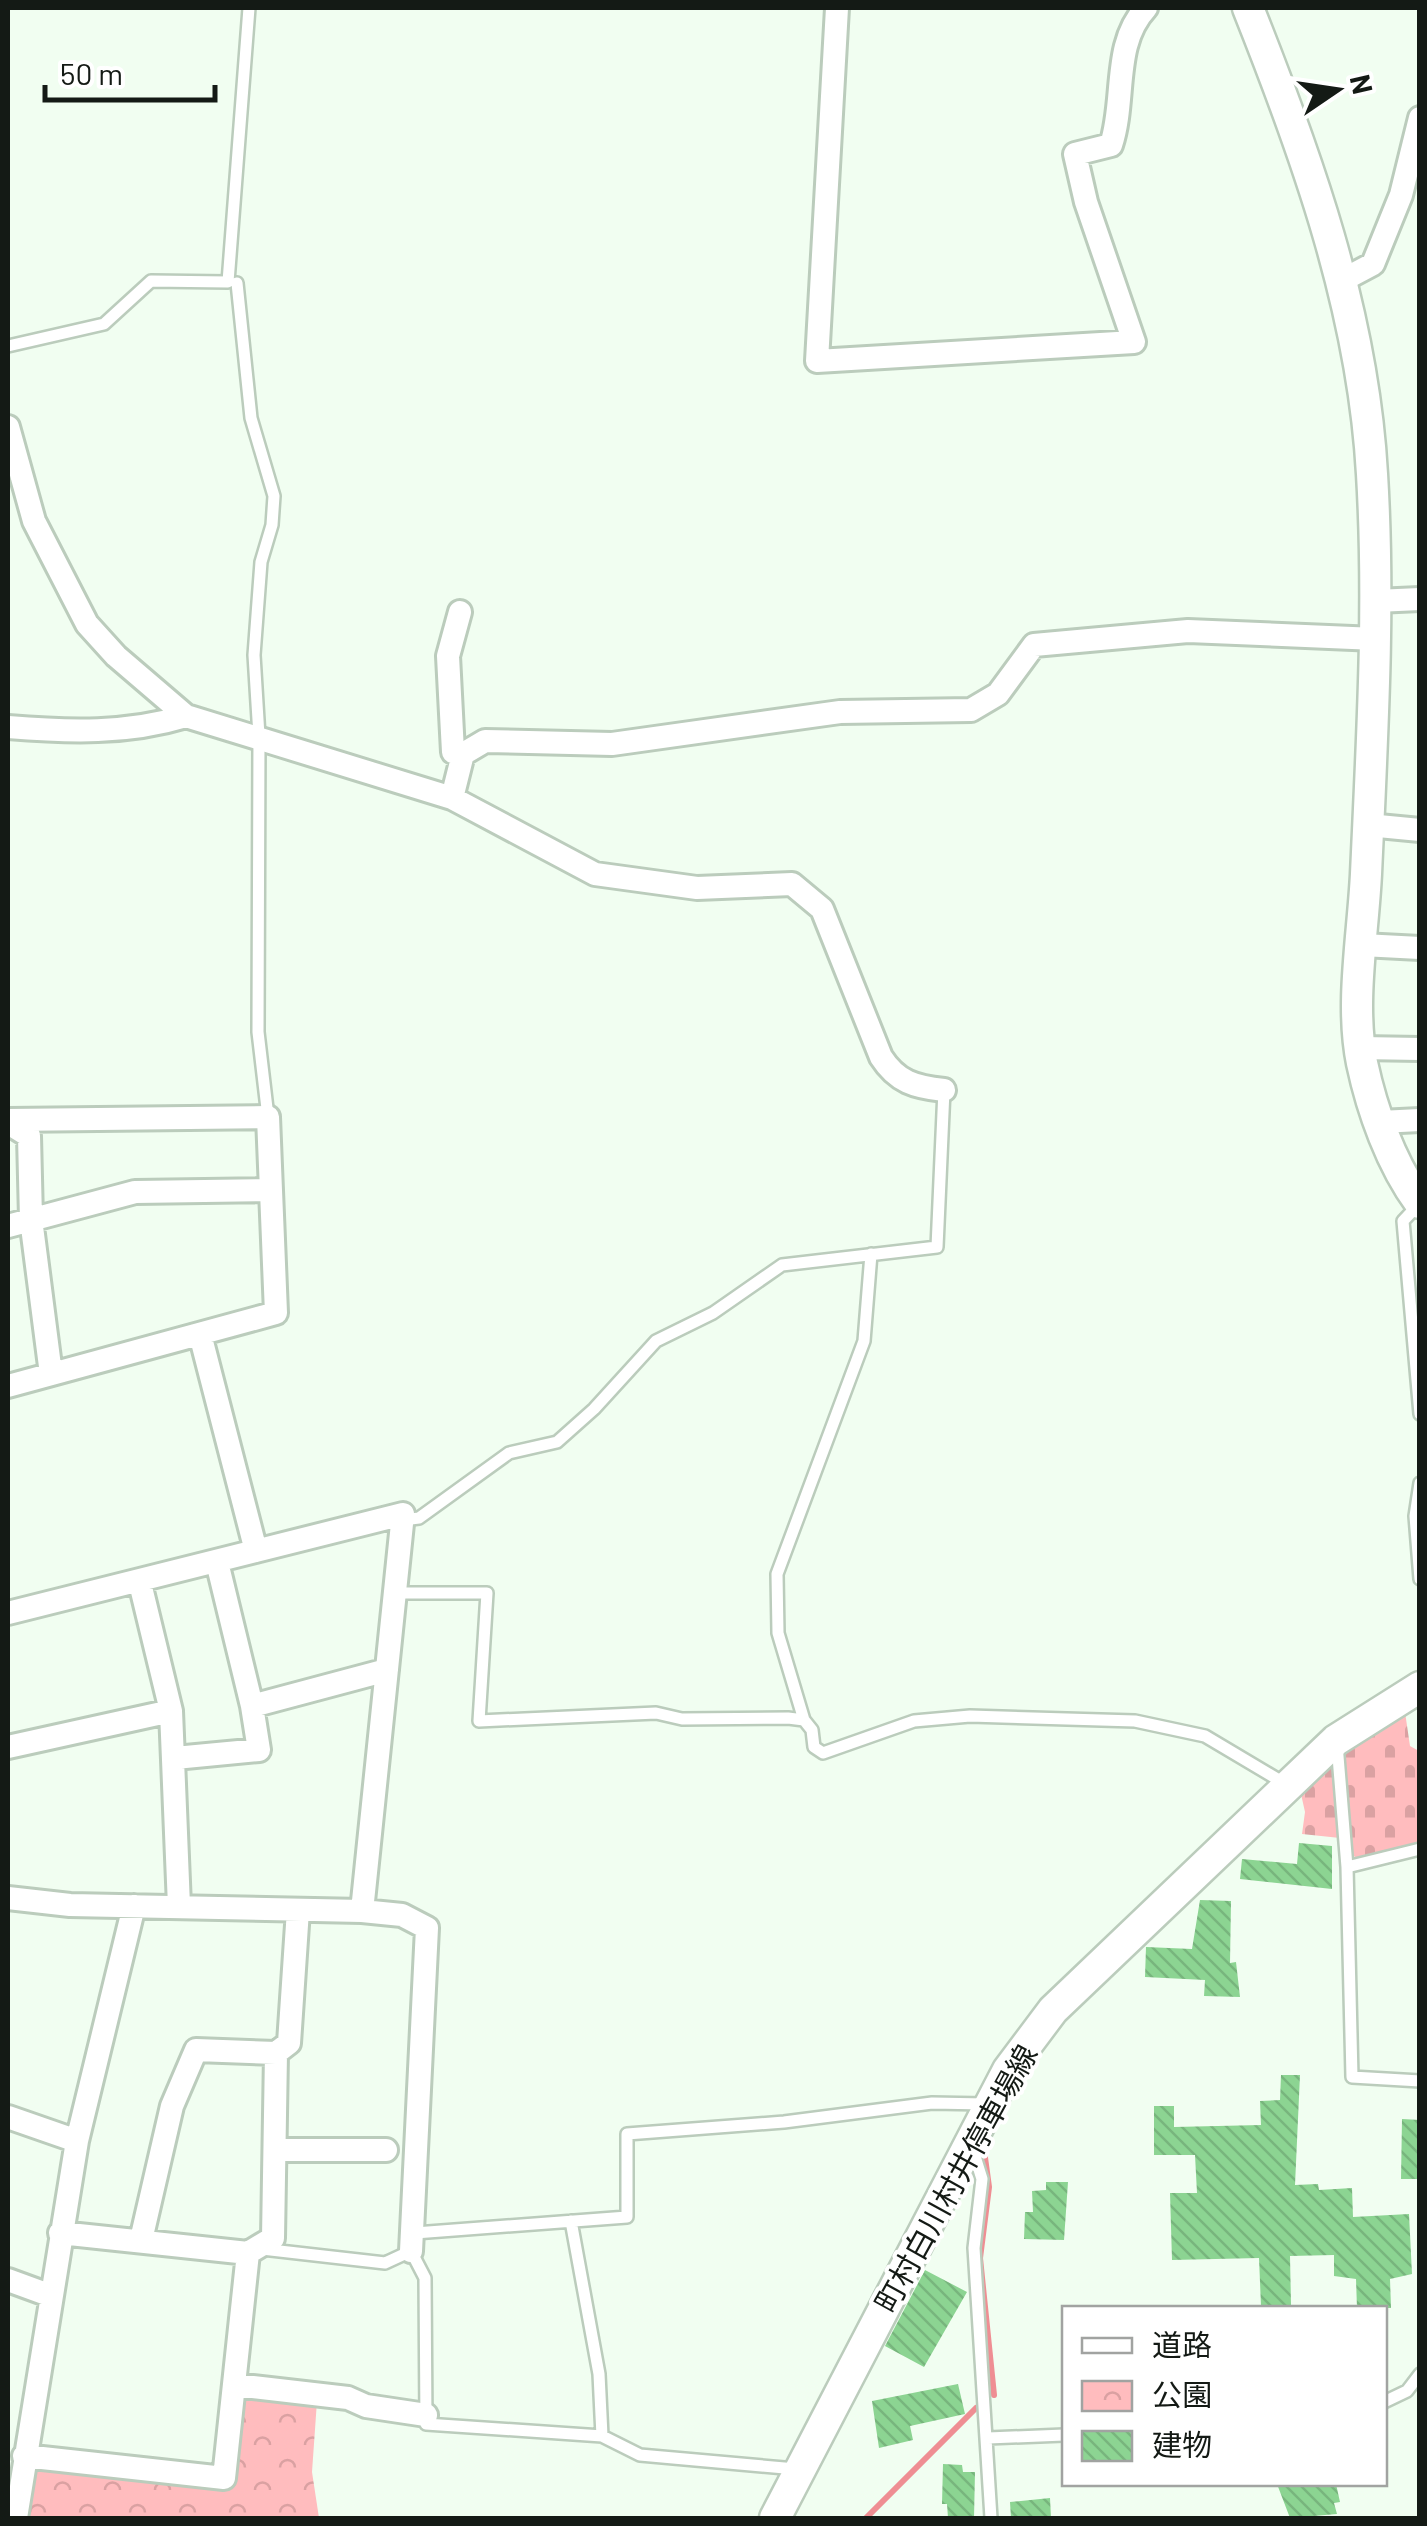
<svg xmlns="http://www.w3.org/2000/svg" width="1427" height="2526" viewBox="0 0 1427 2526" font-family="Barlow,'Noto Sans JP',sans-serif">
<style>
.cemetery{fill:url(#cemetery-stones)}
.park{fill:url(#park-crowns)}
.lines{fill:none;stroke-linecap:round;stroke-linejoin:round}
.stream{stroke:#ef8e93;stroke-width:6}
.building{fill:url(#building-back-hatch)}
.lane-casing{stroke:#bbccbc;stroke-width:16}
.street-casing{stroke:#bbccbc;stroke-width:28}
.secondary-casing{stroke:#bbccbc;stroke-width:35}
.lane{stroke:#fff;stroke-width:11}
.street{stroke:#fff;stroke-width:22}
.secondary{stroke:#fff;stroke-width:30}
.labels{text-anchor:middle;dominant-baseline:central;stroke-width:8;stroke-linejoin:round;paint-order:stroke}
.street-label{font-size:30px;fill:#141a15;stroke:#fff}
</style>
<defs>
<pattern id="cemetery-stones" width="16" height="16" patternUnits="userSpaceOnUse" patternTransform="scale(2.5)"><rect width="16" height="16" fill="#ffbcbe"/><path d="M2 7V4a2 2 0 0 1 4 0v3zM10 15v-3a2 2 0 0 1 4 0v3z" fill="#daa1a2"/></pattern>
<pattern id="park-crowns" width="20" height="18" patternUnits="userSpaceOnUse" patternTransform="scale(2.5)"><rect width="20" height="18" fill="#ffbcbe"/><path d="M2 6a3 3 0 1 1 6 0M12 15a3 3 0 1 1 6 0" fill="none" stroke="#daa1a2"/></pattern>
<pattern id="building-back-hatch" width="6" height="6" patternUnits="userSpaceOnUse" patternTransform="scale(2.5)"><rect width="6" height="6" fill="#8cd492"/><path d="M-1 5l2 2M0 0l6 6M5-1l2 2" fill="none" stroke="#78b57d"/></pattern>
</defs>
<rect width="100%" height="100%" fill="#f1fef1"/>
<path class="cemetery" d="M1405,1712l5,34 9,5v91l-62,16 -5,-3 -9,-104z
M1333,1762l7,76 -38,-4 3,-22 -4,-18z"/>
<path class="park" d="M251,2393l66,8 -5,71 7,46h-290l8,-50 195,19 12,-90z"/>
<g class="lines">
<path class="stream" d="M983,2143l6,44 -9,71 14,137
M866,2518l110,-110"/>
</g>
<path class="building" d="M1299,1843l33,3v43l-92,-10 2,-20 55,5z
M1200,1900l31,1 -1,62 6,-1 4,35 -36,-1 1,-16 -60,-3 1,-30 46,2z
M1281,2075h19l-5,110 23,-1 1,6 33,-2 1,29 56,-3 3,60 -22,5 1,29h-34l-1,-29 -22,-3v-21l-44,1 1,49 -30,1 -2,-48 -87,2 -2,-67h27l-2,-38h-41v-49h20v21l87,-2 -1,-24 20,-1z
M1402,2119l18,1v59h-19z
M1046,2182h22l-4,58 -40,-1 1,-27h8l-1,-21 14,-1z
M925,2270l42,22 -43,75 -39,-21z
M958,2384l7,30 -55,12 3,14 -34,8 -7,-47z
M943,2464l19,1 1,7h12l-1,46h-26l-1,-14h-5z
M1277,2484h59l4,18 -6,1 3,11 -47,4z
M1050,2498l1,20h-40l-1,-16z"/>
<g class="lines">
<defs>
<path id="lane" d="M237,283l14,135 23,78 -2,29 -11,37 -7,93 5,81 -1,296 10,85
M8,346l96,-22 47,-43 77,1 21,-274
M1420,1203l-17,18 17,193
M1420,1483l-5,33 5,63
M403,1520l16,-2 90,-65 48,-11 37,-33 62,-68 57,-28 69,-48 155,-18 7,-157
M395,1593h92l-8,128 177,-8 26,6 106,-1 16,2 8,10 2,17 9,6 91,-32 56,-5 165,5 70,15 79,47
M804,1720l-26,-87 -1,-59 87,-233 7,-87
M1337,1744l10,123 5,210 68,4
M1347,1867l73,-18
M973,2150l9,29 -8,69 17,270
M571,2221l28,153 3,62
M262,2249l123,14 26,-12 4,-18 212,-16v-83l157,-12 148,-19 54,1
M411,2251l14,27 1,146 176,12 38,19 156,14
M1384,2402l23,-11 13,-17
M988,2438l76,-3"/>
<path id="street" d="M837,8l-20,353 317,-19 -48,-140 -11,-48 36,-9c15,-45 1,-101 35,-137
M1341,281l32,-17 28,-69 19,-77
M8,427l26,94 53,103 29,32 70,60 266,82 143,76 102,14 95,-4 30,25 59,148c16,25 34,30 63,33
M1376,601l44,-2
M460,612l-12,44 5,96 10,2
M8,727c61,5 119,7 178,-11
M452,798l11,-44 22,-13 127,3 228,-32 131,-2 27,-16 36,-49 154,-14 188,8
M1368,825l52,5
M1362,945l58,3
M1361,1048l59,1
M8,1120l260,-3 8,196 -268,73
M1380,1122l40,-2
M8,1123l21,13 2,83 20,155
M8,1226l127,-34 135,-2
M200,1334l56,217
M217,1562l35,144
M140,1583l31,128 8,195
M8,1613l395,-99 -41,397
M8,1747l163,-36
M175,1758l84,-8 -7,-44 135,-36
M8,1898l62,7 292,6 40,4 25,13 -16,323
M8,2117l69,24
M275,2150h111
M60,2233l188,20 25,-15 3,-185 13,-10 9,-133
M141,2240l31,-134 24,-56 80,3
M8,2280l41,15
M236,2385l112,13 18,8 60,9
M24,2456l200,22 24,-225
M16,2518l61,-377 57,-235"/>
<path id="secondary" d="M1248,8c59,148 115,304 124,466 8,133 0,267 -6,400 -3,61 -16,130 -4,189 10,47 29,101 58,140
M775,2518l233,-448 45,-60 283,-270 84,-53"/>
</defs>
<use href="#lane" class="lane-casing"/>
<use href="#street" class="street-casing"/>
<use href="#secondary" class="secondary-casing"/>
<use href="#lane" class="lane"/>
<use href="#street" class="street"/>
<use href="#secondary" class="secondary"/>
</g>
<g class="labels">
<g class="street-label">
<text transform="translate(955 2178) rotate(-61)">町村白川村井停車場線</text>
</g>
</g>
<rect width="1427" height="2526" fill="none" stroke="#141a15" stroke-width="20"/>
<rect x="1062" y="2306" width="325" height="180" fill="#ffffff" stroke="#a1a3a1" stroke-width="2.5"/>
<rect x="1082" y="2338" width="50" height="15" fill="#ffffff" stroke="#a1a3a1" stroke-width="2.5"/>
<text x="1152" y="2356" font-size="30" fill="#141a15">道路</text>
<rect x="1082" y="2381" width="50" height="30" fill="url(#park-crowns)" stroke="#a1a3a1" stroke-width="2.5"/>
<text x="1152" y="2406" font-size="30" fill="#141a15">公園</text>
<rect x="1082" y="2431" width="50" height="30" fill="url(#building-back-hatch)" stroke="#a1a3a1" stroke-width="2.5"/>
<text x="1152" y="2456" font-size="30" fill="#141a15">建物</text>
<g transform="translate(1337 90) rotate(77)" stroke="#ffffff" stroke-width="8" paint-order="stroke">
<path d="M0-8L18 38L0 25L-18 38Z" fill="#141a15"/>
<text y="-15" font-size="28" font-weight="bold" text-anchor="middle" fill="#141a15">N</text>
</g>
<path d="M45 85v15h170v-15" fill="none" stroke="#141a15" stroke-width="5"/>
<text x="60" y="85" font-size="30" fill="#141a15" stroke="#ffffff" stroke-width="8" paint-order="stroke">50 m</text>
</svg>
